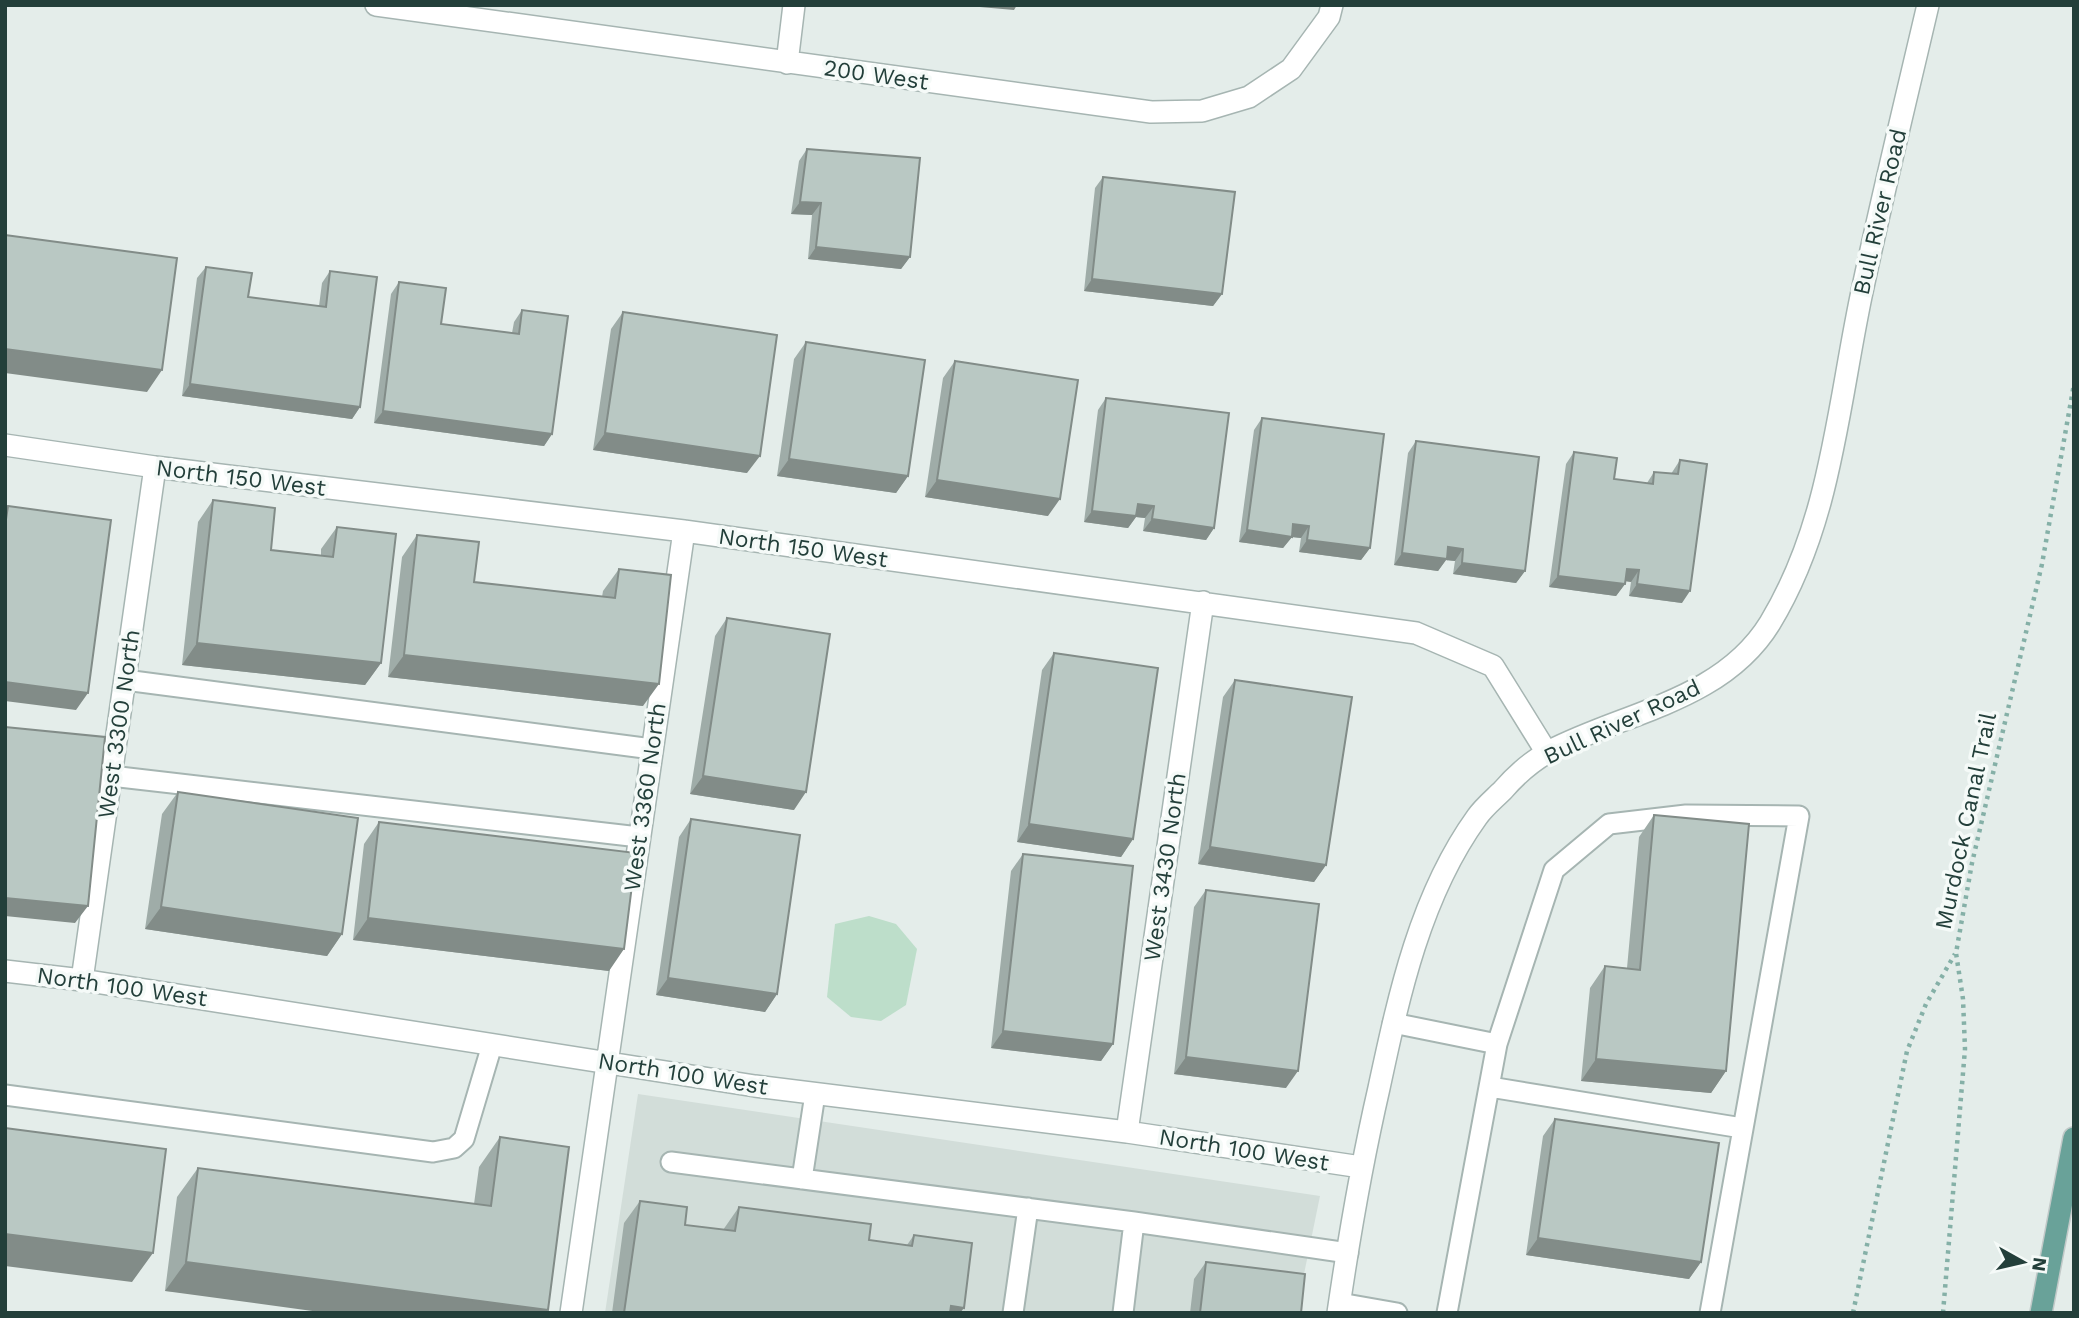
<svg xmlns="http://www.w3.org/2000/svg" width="2079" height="1318" viewBox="0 0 2079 1318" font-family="'Work Sans',sans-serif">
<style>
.built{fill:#d2ddd9}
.green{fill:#bddeca}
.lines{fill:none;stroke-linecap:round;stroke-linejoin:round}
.service-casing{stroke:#a6b5b2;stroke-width:23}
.minor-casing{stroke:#a6b5b2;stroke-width:24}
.primary-casing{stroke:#c1c9c8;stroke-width:24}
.path{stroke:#85b0a7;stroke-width:4.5;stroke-dasharray:3.5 5;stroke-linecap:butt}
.service{stroke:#fff;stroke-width:19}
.minor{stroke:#fff;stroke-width:21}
.primary{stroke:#69a299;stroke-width:21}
.wall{fill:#9faca8}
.shaded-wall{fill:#828c88}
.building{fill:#b9c8c3;stroke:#828c88;stroke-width:2}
.labels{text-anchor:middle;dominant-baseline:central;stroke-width:7;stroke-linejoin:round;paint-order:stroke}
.street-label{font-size:23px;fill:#233f3a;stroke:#f5faf8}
</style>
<rect width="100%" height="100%" fill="#e4edea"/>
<path class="built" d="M638,1094l682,102 -24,117h-691z"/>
<path class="green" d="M869,916l27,8 21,25 -11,56 -25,16 -30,-4 -24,-20 8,-73z"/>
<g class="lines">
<defs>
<path id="service" d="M125,680l527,69
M111,776l528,61
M1393,1023l104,21
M1490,1087l252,41
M5,1095l428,57 21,-4 10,-9 28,-94
M671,1162l463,60 214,31
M802,1179l13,-85
M1340,1303l57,10
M1013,1313l15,-105
M1123,1313l11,-91
M1447,1313l50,-269 57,-174 55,-46 77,-9 113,1 -89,497"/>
<path id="minor" d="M376,5l775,107 51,-1 47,-14 42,-28 38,-52 3,-12
M787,63l7,-58
M5,445l150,22 529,64 732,102 77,33 54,87
M5,971l77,9 673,106 372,46 234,35
M82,980l73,-513
M1127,1132l76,-530
M571,1313l113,-782
M1338,1313c11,-76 24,-151 41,-225 20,-93 41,-192 98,-271 7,-10 17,-18 26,-27 13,-15 29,-29 47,-39 75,-39 172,-50 220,-128 62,-102 68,-221 93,-336 20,-94 43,-188 65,-282"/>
<path id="primary" d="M2041,1313l33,-175"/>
</defs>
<use href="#service" class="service-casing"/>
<use href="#minor" class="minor-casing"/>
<use href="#primary" class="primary-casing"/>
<path class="path" d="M1853,1313l54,-262 19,-47 29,-50
M1943,1313l22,-264 -2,-50 -7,-46 16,-90 70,-299 32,-180"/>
<use href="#service" class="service"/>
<use href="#minor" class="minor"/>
<use href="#primary" class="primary"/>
</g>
<path class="wall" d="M807,149l103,108 -9,12 -93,-10 4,-44 -21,-1 8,-53z
M1103,177l119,117 -9,12 -129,-15 11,-103z
M206,267l42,30 71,9 3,-23 8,-12 30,136 -8,12 -170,-23 15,-118z
M399,282l42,42 71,9 2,-11 8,-12 30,124 -8,12 -170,-23 17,-129z
M623,312l124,161 -154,-23 18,-121z
M806,342l102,134 -12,17 -119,-17 17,-117z
M955,361l93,155 -123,-19 18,-119z
M1106,398l108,130 -8,12 -63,-9 2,-13 -9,-1 -8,11 -44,-6 14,-112z
M1262,418l108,130 -9,12 -62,-8 2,-14 -9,-1 -9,11 -44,-6 15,-112z
M1416,441l109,130 -9,12 -63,-9 2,-13 -9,-1 -8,11 -44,-6 14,-112z
M1574,452l40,27 33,4 7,-11 17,2 9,-14 2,143 -53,-7 2,-14 -6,-1v3l-9,12 -67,-9 17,-123z
M213,500l58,50 50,5v-6l16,-22 44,136 -16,22 -183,-20 16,-143z
M417,535l57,47 128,15 1,-6 16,-22 24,137 -255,-29 14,-120z
M727,618l67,192 -104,-16 25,-158z
M1054,653l79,186 -12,18 -104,-15 25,-172z
M1235,680l91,185 -12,17 -116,-18 25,-167z
M178,792l164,142 -15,22 -182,-27 17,-115z
M1654,815l72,256 -15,22 -130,-12 9,-93 15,-22 22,2 12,-131z
M691,819l86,175 -12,18 -109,-17 23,-158z
M379,822l230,149 -256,-31 11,-96z
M1023,854l90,190 -12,17 -110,-13 20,-177z
M1206,890l80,198 -112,-14 20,-167z
M1555,1119l146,143 -12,17 -163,-24 17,-119z
M500,1137l48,173 -383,-19 12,-94 21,-29 276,36 5,-37z
M640,1201l45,24 38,5 16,-23 130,33 38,5 7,-10 46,78h-348l12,-90z
M1206,1262l95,51h-111l4,-34z"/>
<path class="shaded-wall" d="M957,5h60l-3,5z
M800,202l21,1 -9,12 -21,-1z
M816,247l94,10 -9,12 -93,-10z
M1092,279l130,15 -9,12 -129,-15z
M5,349l157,21 -15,22 -142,-19z
M190,384l170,23 -8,12 -170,-23z
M383,411l169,23 -8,12 -170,-23z
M605,433l155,23 -13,17 -154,-23z
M789,459l119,17 -12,17 -119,-17z
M937,480l123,19 -12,17 -123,-19z
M1138,504l16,2 -9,12 -9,-1 -8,11 -44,-6 8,-11z
M1152,519l62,9 -8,12 -63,-9z
M1293,524l16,2 -8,12 -9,-1 -9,11 -44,-6 8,-12z
M1307,540l63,8 -9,12 -62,-8z
M1448,547l15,2 -8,12 -9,-1 -8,11 -44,-6 8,-12z
M1462,563l63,8 -9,12 -63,-9z
M1627,569l12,1 -8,12 -12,-2z
M1558,576l67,8 -9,12 -67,-9z
M1637,584l53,7 -8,12 -53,-7z
M197,643l184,20 -16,22 -183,-20z
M404,655l255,29 -16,22 -255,-29z
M5,682l83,11 -12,17 -71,-9z
M703,776l103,16 -12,18 -104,-16z
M1029,824l104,15 -12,18 -104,-15z
M1210,847l116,18 -12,17 -116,-18z
M5,898l83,8 -13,17 -70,-7z
M161,907l181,27 -15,22 -182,-27z
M368,918l256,31 -15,22 -256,-31z
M668,978l109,16 -12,18 -109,-17z
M1003,1031l110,13 -12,17 -110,-13z
M1186,1057l112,14 -12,17 -112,-14z
M1596,1059l130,12 -15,22 -130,-12z
M5,1234l148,19 -21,29 -127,-16z
M1538,1238l163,24 -12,17 -163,-24z
M186,1262l362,48 -2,3h-219l-162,-22z
M951,1306l13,2 -4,5h-14z"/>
<path class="building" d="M807,149l113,9 -10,99 -94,-10 5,-44 -21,-1z
M1103,177l132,15 -13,102 -130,-15z
M5,235l172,23 -15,112 -157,-21z
M206,267l46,6 -4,24 78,10 4,-36 47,6 -17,130 -170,-23z
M399,282l47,6 -5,36 78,10 3,-24 46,6 -16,118 -169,-23z
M623,312l154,23 -17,121 -155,-23z
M806,342l119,18 -17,116 -119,-17z
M955,361l123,19 -18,119 -123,-19z
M1106,398l123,15 -15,115 -62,-9 2,-13 -16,-2 -2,12 -44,-5z
M1262,418l122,16 -14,114 -63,-8 2,-14 -16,-2 -1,13 -45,-7z
M1416,441l123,16 -14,114 -63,-8 1,-14 -15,-2 -1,12 -45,-6z
M1574,452l43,6 -3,21 39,5 1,-12 24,2 2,-14 27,4 -17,127 -53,-7 2,-14 -12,-1 -2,15 -67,-8z
M213,500l62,8 -4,42 62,7 4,-30 59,7 -15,129 -184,-20z
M8,506l103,14 -23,173 -83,-11v-156z
M417,535l62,7 -5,40 141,16 4,-29 52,6 -12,109 -255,-29z
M727,618l103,16 -24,158 -103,-16z
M1054,653l104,15 -25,171 -104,-15z
M1235,680l117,17 -26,168 -116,-18z
M5,727l100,10 -17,169 -83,-8z
M178,792l180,26 -16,116 -181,-27z
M1654,815l95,9 -23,247 -130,-12 9,-93 35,4z
M691,819l109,16 -23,159 -109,-16z
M379,822l257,31 -12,96 -256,-31z
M1023,854l110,12 -20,178 -110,-13z
M1206,890l113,14 -21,167 -112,-14z
M1555,1119l164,24 -18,119 -163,-24z
M5,1128l161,21 -13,104 -148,-19z
M500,1137l69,10 -21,163 -362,-48 12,-94 293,38z
M640,1201l47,6 -2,18 50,6 4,-24 132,17 -2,16 43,6 2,-11 58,8 -8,65 -13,-2 -1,7h-326z
M1206,1262l99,12 -4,39h-101z"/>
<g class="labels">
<g class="street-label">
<text transform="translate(876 75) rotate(8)">200 West</text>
<text transform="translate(1880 212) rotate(-77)">Bull River Road</text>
<text transform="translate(241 478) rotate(7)">North 150 West</text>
<text transform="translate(803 548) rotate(8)">North 150 West</text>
<text transform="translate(1622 722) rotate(-25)">Bull River Road</text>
<text transform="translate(119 724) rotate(-82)">West 3300 North</text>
<text transform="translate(645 797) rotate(-82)">West 3360 North</text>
<text transform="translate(1966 821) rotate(-78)">Murdock Canal Trail</text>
<text transform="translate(1165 867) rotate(-82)">West 3430 North</text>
<text transform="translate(122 987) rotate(8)">North 100 West</text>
<text transform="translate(683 1074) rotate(9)">North 100 West</text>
<text transform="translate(1244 1150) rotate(9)">North 100 West</text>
</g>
</g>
<rect width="2079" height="1318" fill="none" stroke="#233f3a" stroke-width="14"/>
<g transform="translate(2023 1262) rotate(98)" stroke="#f5faf8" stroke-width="5" paint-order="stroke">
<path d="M0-5L12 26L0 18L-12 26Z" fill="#233f3a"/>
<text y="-10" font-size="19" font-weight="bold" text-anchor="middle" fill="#233f3a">N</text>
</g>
</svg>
